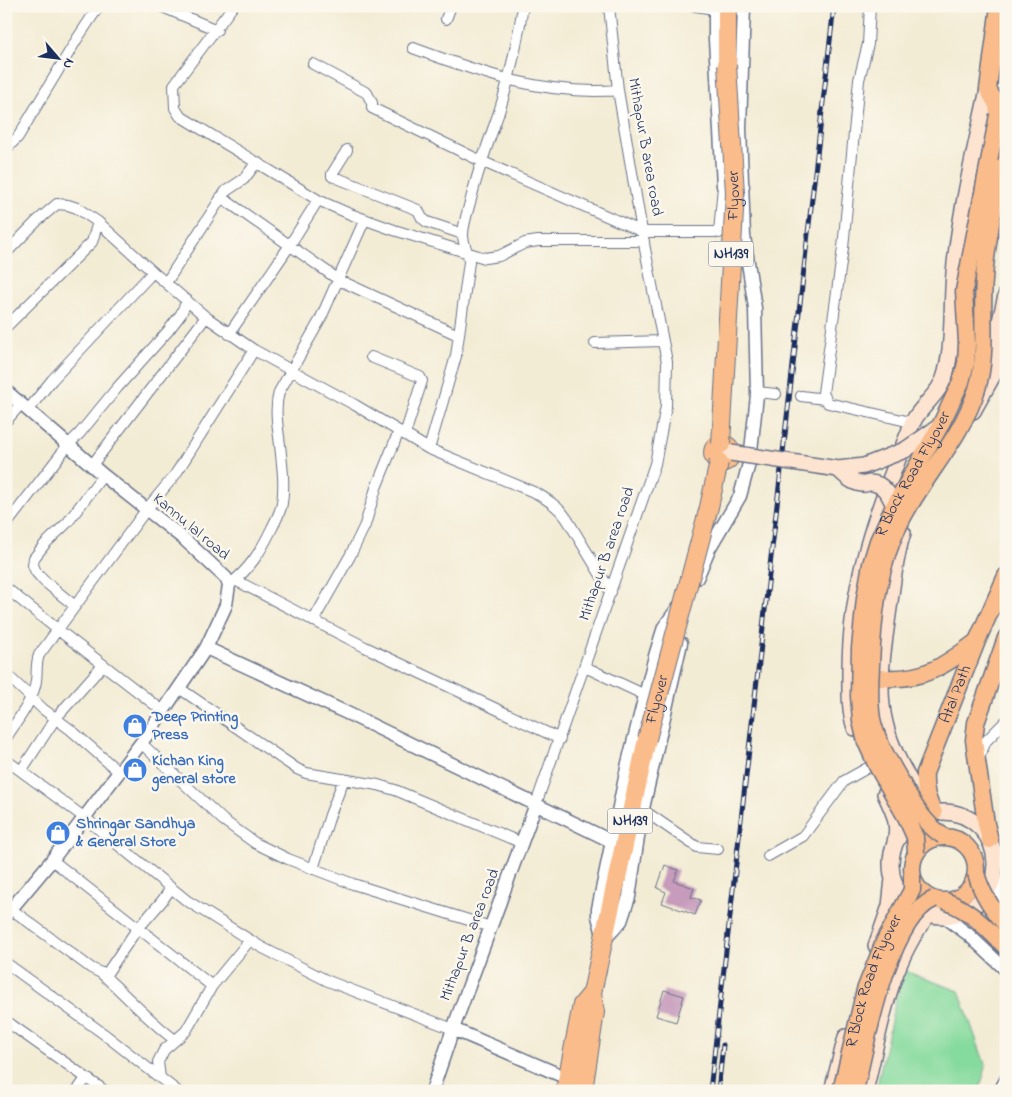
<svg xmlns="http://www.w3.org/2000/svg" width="1012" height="1097" viewBox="0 0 1012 1097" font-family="'Indie Flower',sans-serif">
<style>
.green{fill:#85da9d;stroke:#50847e}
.building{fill:#c69bbc}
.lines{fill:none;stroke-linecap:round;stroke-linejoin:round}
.service-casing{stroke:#677188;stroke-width:8}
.minor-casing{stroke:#677188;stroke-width:12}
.tertiary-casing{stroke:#677188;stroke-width:15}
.secondary-casing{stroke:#677188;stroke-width:18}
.primary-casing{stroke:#677188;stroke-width:19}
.trunk-casing{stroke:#677188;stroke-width:20}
.service{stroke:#fff;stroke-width:5}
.minor{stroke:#fff;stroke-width:10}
.tertiary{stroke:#fff;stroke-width:12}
.secondary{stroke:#fde4d0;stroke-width:15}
.primary{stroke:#f9bc8a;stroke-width:16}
.trunk{stroke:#f9bc8a;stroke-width:18}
.rail-casing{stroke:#1b2f5e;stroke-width:5}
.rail{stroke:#fbf7ec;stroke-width:3;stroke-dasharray:9;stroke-linecap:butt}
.secondary-bridge-casing{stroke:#677188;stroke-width:18;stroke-linecap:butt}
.primary-bridge-casing{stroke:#677188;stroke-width:19;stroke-linecap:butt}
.trunk-bridge-casing{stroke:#677188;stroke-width:20;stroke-linecap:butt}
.secondary-bridge{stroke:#fde4d0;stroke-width:15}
.primary-bridge{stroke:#f9bc8a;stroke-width:16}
.trunk-bridge{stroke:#f9bc8a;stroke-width:18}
.labels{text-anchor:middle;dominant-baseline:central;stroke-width:5;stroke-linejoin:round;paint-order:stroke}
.shield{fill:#fbf7ec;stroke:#5e6b89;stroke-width:1}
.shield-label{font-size:15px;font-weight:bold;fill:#1b2f5e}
.street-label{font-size:16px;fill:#1b2f5e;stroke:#fbf7ec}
.shop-label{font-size:16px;font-weight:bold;fill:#366cbe;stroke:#fbf7ec;text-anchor:start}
</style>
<rect width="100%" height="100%" fill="#fbf7ec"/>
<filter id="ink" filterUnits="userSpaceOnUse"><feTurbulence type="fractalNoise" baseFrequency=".02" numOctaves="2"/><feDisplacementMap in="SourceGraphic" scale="10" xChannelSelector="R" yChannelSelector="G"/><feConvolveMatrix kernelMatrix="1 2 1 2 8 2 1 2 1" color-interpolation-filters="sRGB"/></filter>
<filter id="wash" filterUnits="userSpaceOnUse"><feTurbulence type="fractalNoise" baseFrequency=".0096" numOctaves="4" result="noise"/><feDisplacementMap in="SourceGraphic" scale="20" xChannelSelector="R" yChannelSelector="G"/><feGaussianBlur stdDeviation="1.12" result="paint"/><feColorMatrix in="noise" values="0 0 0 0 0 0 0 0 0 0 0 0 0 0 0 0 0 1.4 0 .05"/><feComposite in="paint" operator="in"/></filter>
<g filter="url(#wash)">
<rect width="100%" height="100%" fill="#f3ecd5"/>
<path class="green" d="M902,970l57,21 27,76 -7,24h-103z"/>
<g id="blocks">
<path class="building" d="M665,865l13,5 -4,11 20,7 -3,9 10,3 -6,15 -33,-12 4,-11 -9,-4z
M664,990l20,6 -8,26 -20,-6z"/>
</g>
</g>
<g filter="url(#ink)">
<use href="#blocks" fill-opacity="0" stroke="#677188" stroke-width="1"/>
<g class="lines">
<defs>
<path id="service" d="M996,1091l10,-18"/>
<path id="minor" d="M160,6l57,24
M233,6l-59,79 1,23 5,8 138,84 32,14 44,16 91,28 14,-2 26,-13 13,-2h106
M695,6l20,3
M870,6l-2,38 -9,36 -16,168 -20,145 5,10 83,19
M446,19l5,-13
M413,48c68,25 131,48 205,42
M313,64l54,29 5,10v5l109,53 162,71h95
M6,149l12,-12 59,-98 22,-33
M347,150l-15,24v2l86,34 4,8 5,4 36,12
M221,197l118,83 119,55
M719,233l4,-47
M6,253l31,-32 20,-17 11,1 9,3 21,14 55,50 53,45 48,33 101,55 74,44 107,44c12,7 23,14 31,26l44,73
M166,283l53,-82 7,-10 18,-12 13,-17
M6,327l86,-85 6,-20
M229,334l59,-86 30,-48
M595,343l68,-2
M371,357l49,20 2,4 -17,53
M757,392l19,2
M801,396l24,3
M28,410l24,-30 101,-108
M6,421l15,-17
M429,449l27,-93 13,-94c0,-11 -7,-18 -6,-29 1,-11 5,-23 8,-34 7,-29 17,-56 27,-84 12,-36 19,-72 25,-109
M92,465l114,-148
M6,525l62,-80 12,-12 37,-45 51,-57 13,-17 6,-14
M235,580l130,67 195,92
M229,585c21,-16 32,-34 43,-57 4,-8 9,-17 10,-25 3,-19 0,-39 -2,-58 -2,-18 -6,-35 -1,-53l41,-72 45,-101
M6,588l51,41 106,82
M75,606l-31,-25 -8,-9 -3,-7 1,-7 11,-14 23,-22 35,-47
M313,621l37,-65 15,-31 11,-37 23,-57
M585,667l60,28
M6,674l37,35 28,21 48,42
M179,688l118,81 9,4 72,12 17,5 127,53
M6,738c10,-16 24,-33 29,-52 3,-10 0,-21 4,-31l107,-145 29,-35 79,-125
M141,743l82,77 32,23 33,16 65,25 138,43
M6,760l79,58 101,82 75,47 67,34 125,48
M978,760l8,-19 20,-20
M21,771l34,-52 48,-54
M536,804l119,-340 11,-58 1,-44 -22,-113 -27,-159 -9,-84
M643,810l54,37 21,2
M768,856l35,-20 41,-55 27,-15
M52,860l160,126
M313,869l17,-54 14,-36
M11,909l80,59 10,5h6l28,-41 27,-31 9,-13
M6,963l98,71 73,57
M101,973c25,22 47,47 74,67
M6,1021l99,70
M160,1078l-2,-16 6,-12 22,-19 26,-45 38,-46
M77,1091l9,-13"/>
<path id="tertiary" d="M715,6v33l8,147h20
M6,391l97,84 81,64 42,39 3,7 -3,20 -20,43 -59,87 -28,37 -67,88 -46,55
M697,578l12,-29 31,-53 10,-36 7,-65 -2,-87 -11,-72 -4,-108 4,-122
M206,648l143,66 264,128
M994,876l12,27
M945,917l24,18 37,35
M603,935l-5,-19v-7l30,-146 27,-107 9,-29 15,-21
M604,940l17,-19 8,-24 12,-80 40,-174
M453,1029l114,49
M432,1091l21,-62 83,-225"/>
<path id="secondary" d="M993,369l3,-30 10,-44
M973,411l33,-59
M903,533c-8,24 -10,50 -14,75 -5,37 -13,78 -4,115 7,31 27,61 43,90
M855,728c-6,-18 -5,-39 -5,-57 0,-87 26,-160 59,-239 5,-23 32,-36 37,-60 8,-32 5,-66 8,-99 6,-62 21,-123 34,-184
M885,794c8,17 15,29 10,48
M891 864a52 52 0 1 1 104 0a52 52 0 1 1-104 0Z
M876,946l14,-40 3,-27
M832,1091l14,-54
M865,1091c15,-61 23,-126 63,-176"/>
<g id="primary">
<path d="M998,115l-1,-10 -9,-16 11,-83"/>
<path d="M1001,168l5,-20"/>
<path d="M881,678c43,3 63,-12 95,-36"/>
<path id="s1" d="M934,813c-7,-14 -10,-25 -9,-40l52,-132 29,-65"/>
<circle cx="944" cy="869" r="32"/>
<path d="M990,840l-4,-16 -12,-84 2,-17 30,-85"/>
</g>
<path id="trunk" d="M727,65v-59
M713 453a9 9 0 1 1 18 0a9 9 0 1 1-18 0Z
M565,1091l17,-86 10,-12
M583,1091l12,-79 -3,-19 55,-254"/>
</defs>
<use href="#service" class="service-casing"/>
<use href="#minor" class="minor-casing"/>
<use href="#tertiary" class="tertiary-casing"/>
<use href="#secondary" class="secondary-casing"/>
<use href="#primary" class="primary-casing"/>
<use href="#trunk" class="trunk-casing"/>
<use href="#service" class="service"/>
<use href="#minor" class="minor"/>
<use href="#tertiary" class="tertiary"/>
<use href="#secondary" class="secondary"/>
<use href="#primary" class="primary"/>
<use href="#trunk" class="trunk"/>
<defs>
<path id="rail" d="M710,1091l124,-1085
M718,1091l5,-46"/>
</defs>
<use href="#rail" class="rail-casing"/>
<use href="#rail" class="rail"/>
<defs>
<path id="secondary-bridge" d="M731,453l107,16 26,-3 41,-16 35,-24
M838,469c6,6 14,14 24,15 5,1 3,-1 8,-1 14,0 20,13 24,23"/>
<g id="primary-bridge">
<path d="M943,836c-19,-13 -28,-29 -39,-49 -12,-22 -27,-44 -32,-68 -3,-18 -2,-36 -1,-53 2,-50 7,-102 31,-147 23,-44 60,-82 75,-130 11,-36 4,-73 7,-109 2,-38 11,-75 17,-112"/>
<path id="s2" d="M916,853l-1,-16 -9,-20 -29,-51 -11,-24 -5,-21 -2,-25 1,-48 5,-50 6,-34 7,-23 16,-35 46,-80 21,-44 5,-19 1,-20 -3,-52 34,-176"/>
<path d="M976,873c6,22 16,35 30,52"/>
<path d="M945,901c27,10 40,26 61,46"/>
<path id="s3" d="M841,1091l24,-101 19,-48 28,-52v-15"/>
<path d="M855,1091c11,-47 33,-172 79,-192"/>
</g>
<g id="trunk-bridge">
<path id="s4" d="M721,444l14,-251 -8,-128"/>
<path id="s5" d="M647,739l62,-232 10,-45"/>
</g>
</defs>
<use href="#secondary-bridge" class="secondary-bridge-casing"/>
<use href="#primary-bridge" class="primary-bridge-casing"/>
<use href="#trunk-bridge" class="trunk-bridge-casing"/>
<use href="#secondary-bridge" class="secondary-bridge"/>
<use href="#primary-bridge" class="primary-bridge"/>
<use href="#trunk-bridge" class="trunk-bridge"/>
</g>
</g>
<defs>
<symbol id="shop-disc" viewBox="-11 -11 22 22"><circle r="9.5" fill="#3f7fe0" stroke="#fbf7ec"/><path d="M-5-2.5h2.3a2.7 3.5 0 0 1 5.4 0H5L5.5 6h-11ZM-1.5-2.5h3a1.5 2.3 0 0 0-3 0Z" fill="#fff"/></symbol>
</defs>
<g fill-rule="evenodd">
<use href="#shop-disc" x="121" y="712" width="28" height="28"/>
<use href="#shop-disc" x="121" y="756" width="28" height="28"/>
<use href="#shop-disc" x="44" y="819" width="28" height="28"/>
</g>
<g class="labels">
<g class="shield">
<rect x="708.5" y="241.5" width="45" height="25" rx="4"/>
<rect x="607.5" y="808.5" width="45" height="25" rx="4"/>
</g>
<g class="shield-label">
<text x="731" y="254">NH139</text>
<text x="630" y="821">NH139</text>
</g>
<g class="street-label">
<text transform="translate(645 147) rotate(80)">Mithapur B area road</text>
<text stroke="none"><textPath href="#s4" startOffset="249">Flyover</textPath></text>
<text stroke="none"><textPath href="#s2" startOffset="402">R Block Road Flyover</textPath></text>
<text transform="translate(191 527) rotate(40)">Kannu lal road</text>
<text transform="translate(607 554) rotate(-71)">Mithapur B area road</text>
<text stroke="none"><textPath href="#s1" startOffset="126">Atal Path</textPath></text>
<text stroke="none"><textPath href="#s5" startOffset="41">Flyover</textPath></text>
<text transform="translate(470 935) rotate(-69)">Mithapur B area road</text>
<text stroke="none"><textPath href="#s3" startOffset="115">R Block Road Flyover</textPath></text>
</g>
<g class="shop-label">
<text x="152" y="717">Deep Printing<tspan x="152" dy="18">Press</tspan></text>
<text x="152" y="761">Kichan King<tspan x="152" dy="18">general store</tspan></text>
<text x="76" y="824">Shringar Sandhya<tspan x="76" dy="18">&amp; General Store</tspan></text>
</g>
</g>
<rect width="1012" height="1097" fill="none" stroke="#fbf7ec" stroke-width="25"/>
<g transform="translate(58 58) rotate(118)" stroke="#fbf7ec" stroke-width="4" paint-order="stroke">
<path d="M0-4L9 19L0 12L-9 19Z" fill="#1b2f5e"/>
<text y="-8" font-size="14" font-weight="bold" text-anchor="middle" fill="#1b2f5e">N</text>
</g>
</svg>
